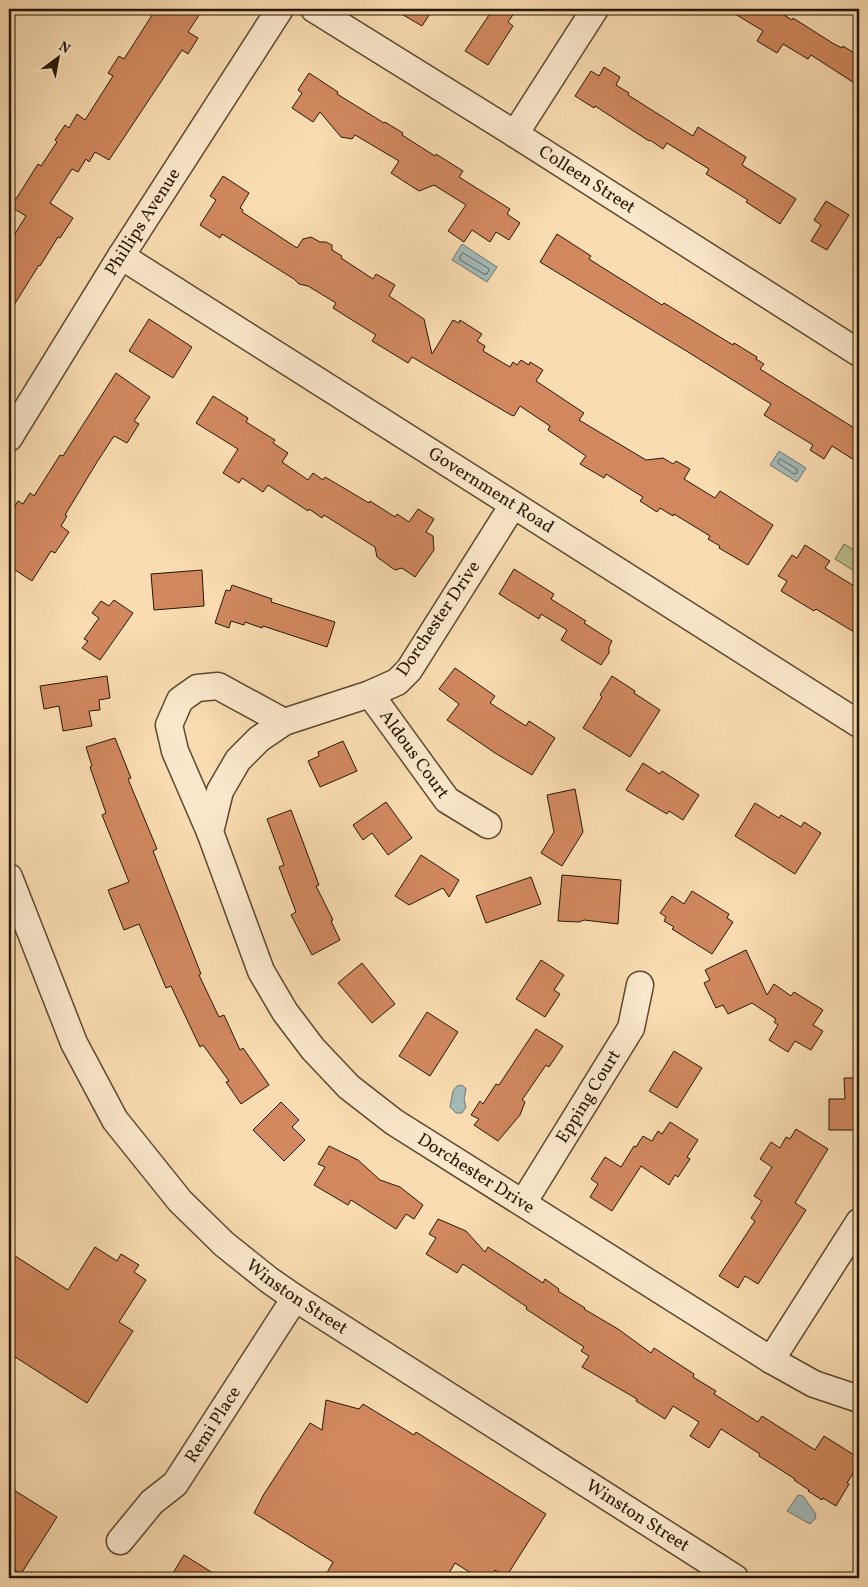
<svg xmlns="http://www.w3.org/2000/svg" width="868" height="1587" viewBox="0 0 868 1587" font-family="Vollkorn,serif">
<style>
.green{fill:#bac18e;stroke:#706c48}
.water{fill:#a3b9b8;stroke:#71786f}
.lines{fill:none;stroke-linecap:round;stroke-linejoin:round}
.shore{stroke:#64685d;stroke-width:1}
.building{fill:#d1885f;stroke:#261702}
.minor-casing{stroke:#5b482e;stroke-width:29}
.minor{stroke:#fbe8cc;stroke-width:26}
.labels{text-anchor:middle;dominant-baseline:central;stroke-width:4;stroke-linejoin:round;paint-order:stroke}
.street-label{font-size:18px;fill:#261702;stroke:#fbe8cc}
</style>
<rect width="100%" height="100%" fill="#f9dcb1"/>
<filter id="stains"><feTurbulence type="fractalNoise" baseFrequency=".004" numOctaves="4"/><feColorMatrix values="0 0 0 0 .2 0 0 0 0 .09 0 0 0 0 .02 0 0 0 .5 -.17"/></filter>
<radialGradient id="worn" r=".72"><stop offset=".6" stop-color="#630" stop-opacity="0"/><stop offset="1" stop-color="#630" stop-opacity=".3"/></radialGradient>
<path class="green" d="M844,544l15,9v21l-24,-15z"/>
<path class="water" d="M462,244l35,23 -10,15 -35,-22z
M779,451l27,17 -9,14 -27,-17z
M462,1085l4,4 -2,10 2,8 -4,6h-6l-6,-6 3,-16 4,-5z
M798,1495l5,1 13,18 -1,5 -5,5 -23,-13z"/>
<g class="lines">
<path class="shore" d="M463,253l25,15 1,2 -2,4h-3l-24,-14v-3z
M780,459l17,10v4l-3,1 -15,-10 -1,-2z"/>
</g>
<path class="building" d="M156,9h47l-15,23 10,6 -10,16 -6,-4 -73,110 -14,-8 -6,10 -3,-3 -8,13 -6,-3 -22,34 23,15 -13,20 -2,-1 -18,29 -1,-1 -30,48v-70l17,-27 -15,-9 27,-43 3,2 16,-24 -2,-2 10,-15 4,3 8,-14 8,6 28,-44 -5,-3 11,-17 5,3z
M393,9h40l-11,17z
M493,9h24l-9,13 5,4 -25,39 -23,-14z
M727,9h47l18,11 1,-2 41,26 8,4 1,-2 16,10v30l-48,-31 -3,4 -25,-15 -6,9 -20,-12 6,-10z
M604,67l16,10 -4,8 13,8 -1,2 65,41 5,-9 48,30 -4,8 54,34 -16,25 -34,-22 2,-2 -42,-26 3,-5 -42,-26 -4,6 -13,-9 -1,1 -54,-35 -1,2 -19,-12 16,-25 8,5z
M309,73l29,19 -1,2 47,29 1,-1 18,11 -1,2 33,21 1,-2 27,17 -4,6 51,32 -3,5 13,9 -11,17 -13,-8 -6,10 -18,-12 -8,12 -16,-11 18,-26 -32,-20 -15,6 -28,-18 8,-12 -44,-26 -3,4 -11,-2 -21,-25 -7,10 -21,-14 10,-15 -4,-3z
M223,176l26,17 -9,15 3,2 -1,2 55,36 6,-9 8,-2 9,5h6l6,3v5l10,6 -1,2 32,21 3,-5 19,11 -6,11 35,23 8,35 21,-34 6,3 1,-3 22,14 -5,7 8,5 -2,5 27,16 3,-5 4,3 4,-5 8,5 1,-3 13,8 -7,11 48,32 -5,7 67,40 17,-2 10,6 3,-3 14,8 -6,10 31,19 5,-7 53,34 -25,40 -29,-17 1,-2 -12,-7 2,-3 -36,-22 -1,2 -13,-8 -3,4 -17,-11 3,-4 -37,-23 -2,4 -24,-14 6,-8 -38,-26 2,-4 -30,-20 -6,10 -3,-1 -99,-58 -4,6 -36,-22 4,-6 -43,-27 3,-5 -28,-17 -9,-2 -5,-5 -72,-45 -2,4 -20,-13 16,-25 -6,-4z
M826,201l23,14 -22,35 -16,-9 10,-16 -7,-5z
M557,234l34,22 -2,3 73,46 2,-2 69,42 1,-2 23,14 -1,2 8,5 -4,5 99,62v32l-27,-17 -8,13 -14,-9 3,-5 -49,-30 7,-11 -83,-52 -148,-90z
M149,319l43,28 -19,31 -44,-27z
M116,373l34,24 -16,24 5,3 -12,19 -13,-7 -17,26 -32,53 2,1 -6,10 8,6 -14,21 -4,-2 -19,30 -23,-15v-50l9,-15 5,3 7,-11 4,3 26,-41 3,1z
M213,396l35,22 -2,4 29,18 -2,3 15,10 -6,9 26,18 5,-7 10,7 2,-3 44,26 1,-2 25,16 2,-3 12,8 9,-13 16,10 -8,13 7,4 1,14 -19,27 -13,-9 -7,2 -18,-13 -2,-10 -51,-32 -2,3 -13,-9 -1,2 -40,-26 -5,7 -21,-14 -3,5 -16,-10 15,-24 -42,-26z
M805,545l25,16 -5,7 34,21v46l-43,-26 -2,2 -33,-20 6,-10 -9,-5 14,-21 5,3z
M514,569l40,25 -3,5 35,22 -2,2 28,18 -3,6v6l-8,12 -40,-25 6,-10 -26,-16 -2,5 -40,-25z
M202,570l2,36 -50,4 -3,-36z
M232,585l40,14 -1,3 64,20 -8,25 -64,-21 -1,2 -17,-6 -1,3 -13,-4 -2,7 -14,-5 11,-33 4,1z
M114,600l19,13 -33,47 -18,-12 6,-7 -4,-2 15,-21 -7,-5 9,-12 8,5z
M455,668l40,28 -5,7 36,23 3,-5 26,17 -23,37 -37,-22 -48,-33 12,-16 -20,-15z
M107,676l3,22 -11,2 1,10 -11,1 3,15 -29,5 -4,-25 -15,3 -4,-23z
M612,676l23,15 -1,2 26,17 -30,47 -47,-29 19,-31 -2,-2z
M115,738l16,40 -3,1 29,70 -4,2 48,123 -2,1 20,42 5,-2 16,35 3,-2 26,37 -28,19 -15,-22 3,-1 -26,-36 -3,2 -29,-61 -5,2 -27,-64 -15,6 -16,-40 21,-8 -27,-67 4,-2 -16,-46 2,-1 -6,-19z
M343,741l14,30 -37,16 -12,-26 11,-5 -1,-4z
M643,763l17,11 2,-3 37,24 -16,25 -14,-9 -2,3 -41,-24z
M575,789l8,43 -21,34 -21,-13 13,-21 -7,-37z
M386,802l26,36 -24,17 -16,-22 -9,7 -10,-15z
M755,803l24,15 2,-3 20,12 3,-5 17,11 -26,41 -60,-38z
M291,810l28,75 -3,1 17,34 -2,1 9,19 -28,15 -21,-40 5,-3 -17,-45 5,-2 -17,-46z
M421,855l38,25 -10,17 -6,-9 -34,17 -14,-9z
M562,875l59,5 -3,44 -34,-4 -5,2 -21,-1z
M531,877l10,27 -55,19 -10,-27z
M692,891l37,23 -2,4 6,4 -21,32 -40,-25 2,-2 -10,-6 2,-4 -6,-4 12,-17 12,8z
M746,950l21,45 7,-11 17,12 3,-4 29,18 -10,15 10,6 -12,19 -16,-9 -7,11 -19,-12 9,-15 -4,-3 2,-3 -24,-16 -24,11 -5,-9 -7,3 -12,-25 6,-3 -5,-10z
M541,960l23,15 -10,15 6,4 -15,23 -29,-18z
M362,963l33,41 -23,19 -34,-40z
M427,1012l31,20 -28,44 -31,-20z
M536,1029l27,17 -14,21 -3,-2 -24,35 3,2 -5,13 -22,26 -24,-16 5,-6 -8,-4 9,-14 3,3 13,-20 3,1z
M674,1051l28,17 -25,40 -28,-17z
M844,1078h15v52h-30v-31h16z
M281,1102l18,18 -7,7 13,13 -21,21 -31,-31z
M670,1122l28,18 -11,17 3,2 -12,18 -3,-2 -6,10 -28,-19 -29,45 -22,-14 8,-13 -7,-5 14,-22 16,10 13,-21 2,1 7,-11 9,5 6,-10 4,3z
M796,1129l32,20 -33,54 11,7 -48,74 -13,-8 -7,12 -19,-12 36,-55 -4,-3 11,-17 -8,-5 18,-29 -12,-8 11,-17 9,6 6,-11 4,2z
M329,1146l29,14 22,20 20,7 23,18 -9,14 -8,-5 -10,15 -45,-29 -3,5 -34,-20 11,-18 -7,-3z
M438,1219l28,12 19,21 3,-5 55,36 2,-4 14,10 -1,2 27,17 -1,1 34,20 33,24 3,-5 40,26 -1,3 23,14 -2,3 44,28 4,-6 53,34 9,-14 35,22v5l-12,20 2,1 -13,22 -13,-8 -1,2 -14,-9 1,-1 -15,-10 1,-1 -36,-23 1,-2 -39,-25 -12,19 -19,-12 9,-14 -26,-16 -8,13 -29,-18 1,-2 -55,-32 7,-11 -8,-5 3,-4 -58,-38 1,-2 -64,-43 -6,9 -31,-19 10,-16 -7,-4z
M95,1247l22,14 4,-7 18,11 -5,7 12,8 -27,42 14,9 -46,72 -78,-50v-101l59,38z
M326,1400l33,9 4,-5 51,31 2,-3 130,82 -40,63 -11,-7 -6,8h-10l-24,-15 -9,15h-122l9,-16 -79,-49 10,-19 46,-71 12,7z
M9,1487l48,30 -36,57 -12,-8z
M184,1555l37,23h-51z"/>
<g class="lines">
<defs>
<g id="minor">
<path id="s1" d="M314,9l201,125 344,219"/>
<path d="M515,134l80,-125"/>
<path id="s2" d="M121,256l738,468"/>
<path id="s3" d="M9,438l112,-182 159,-247"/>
<path id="s4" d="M513,505l-104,165 -12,12 -27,12 -86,28 -25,17 -21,21 -18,31 -10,41 51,139 24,41 28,37 36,38 45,35 377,238 43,24 45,15"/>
<path id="s5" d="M370,694l77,106 41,25"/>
<path d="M210,832l-35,-81 -6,-26 11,-25 17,-12 21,-2 66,36"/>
<path id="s6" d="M9,877l65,166 41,77 65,81 44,43 45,36 26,18 440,280"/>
<path id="s7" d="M523,1203l108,-175 9,-43"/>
<path d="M771,1360l88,-138"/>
<path id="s8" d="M120,1541l32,-39 23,-18 120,-186"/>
</g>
</defs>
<use href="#minor" class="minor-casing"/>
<use href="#minor" class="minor"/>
</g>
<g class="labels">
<g class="street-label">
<text stroke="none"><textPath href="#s1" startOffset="322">Colleen Street</textPath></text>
<text stroke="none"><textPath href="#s3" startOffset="254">Phillips Avenue</textPath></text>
<text stroke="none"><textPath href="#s2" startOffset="438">Government Road</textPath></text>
<text transform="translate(439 619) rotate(-56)">Dorchester Drive</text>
<text stroke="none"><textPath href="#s5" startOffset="75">Aldous Court</textPath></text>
<text stroke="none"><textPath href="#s7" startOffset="125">Epping Court</textPath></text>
<text stroke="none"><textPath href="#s4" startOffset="918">Dorchester Drive</textPath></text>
<text stroke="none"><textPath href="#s6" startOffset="521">Winston Street</textPath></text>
<text stroke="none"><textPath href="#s8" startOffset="150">Remi Place</textPath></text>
<text stroke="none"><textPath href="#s6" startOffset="926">Winston Street</textPath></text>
</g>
</g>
<rect width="868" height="1587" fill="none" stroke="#f9dcb1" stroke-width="30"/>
<rect x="10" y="10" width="848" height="1567" fill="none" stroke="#261702" stroke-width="2.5"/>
<rect x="15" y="15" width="838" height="1557" fill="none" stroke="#261702"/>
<g transform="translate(58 58) rotate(32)" stroke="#fbe8cc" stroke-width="4" paint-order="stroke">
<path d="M0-4L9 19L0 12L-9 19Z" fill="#261702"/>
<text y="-8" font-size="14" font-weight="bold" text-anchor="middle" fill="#261702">N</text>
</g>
<rect width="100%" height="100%" filter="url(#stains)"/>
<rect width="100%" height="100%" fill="url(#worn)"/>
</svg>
